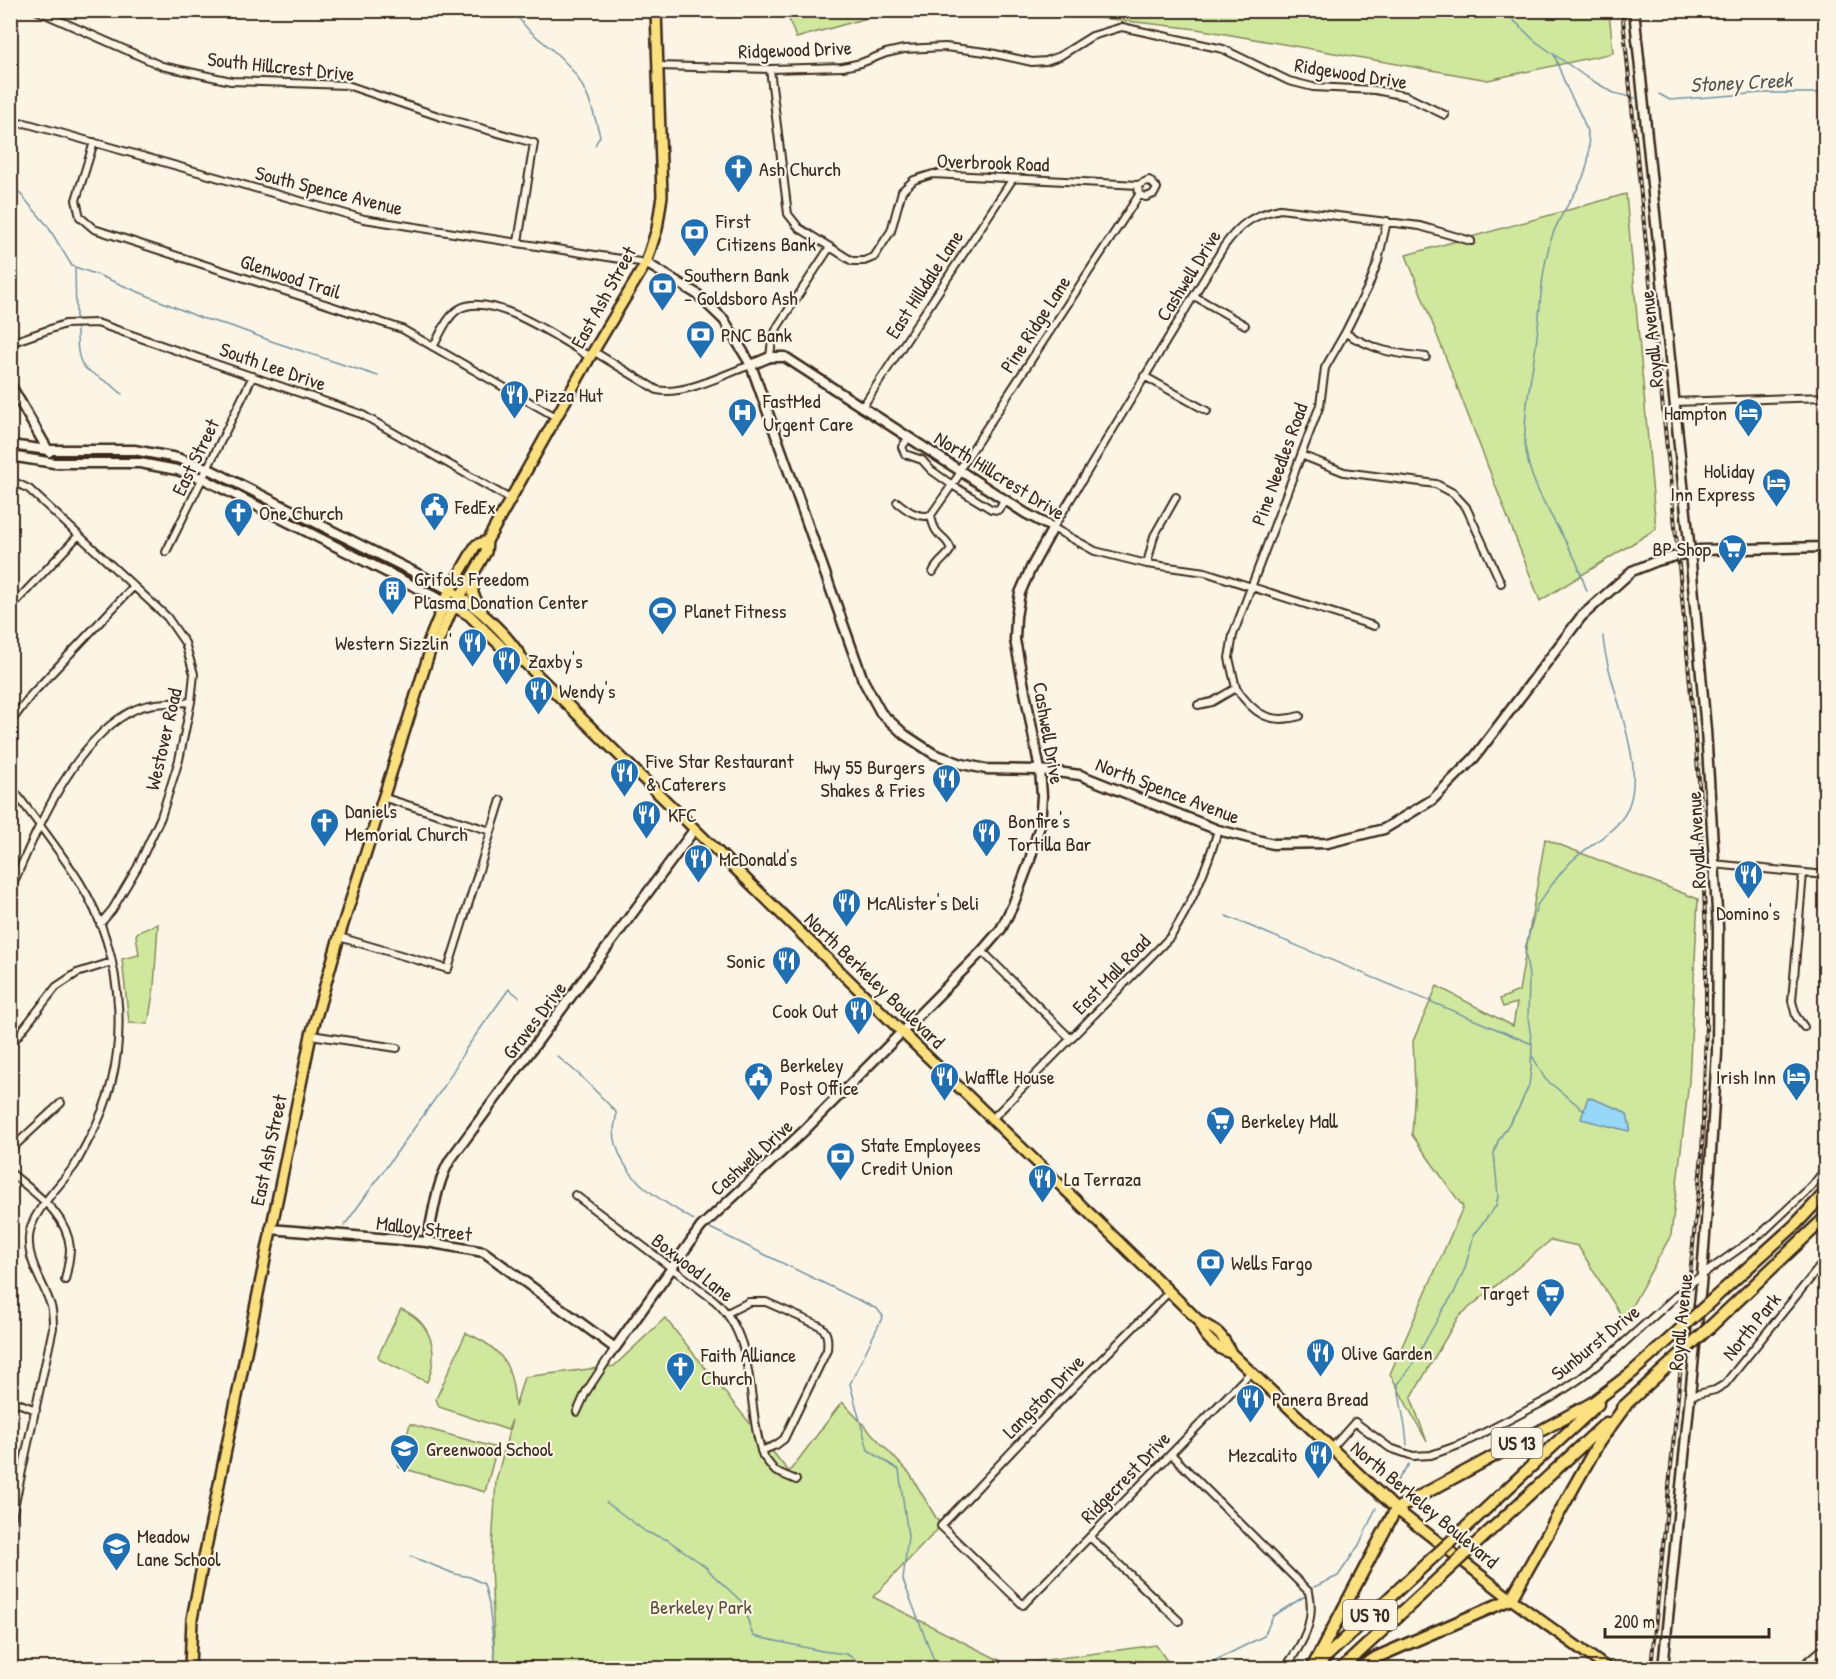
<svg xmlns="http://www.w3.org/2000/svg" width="1836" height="1679" viewBox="0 0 1836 1679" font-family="'Patrick Hand',sans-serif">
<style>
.green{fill:#cfe89e;stroke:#85895e;stroke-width:1.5}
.water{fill:#97d7f8;stroke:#7292a1;stroke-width:1.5}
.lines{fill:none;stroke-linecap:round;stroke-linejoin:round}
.stream{stroke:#7292a1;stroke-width:1.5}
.street-casing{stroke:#3b2a1e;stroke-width:10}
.secondary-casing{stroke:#3b2a1e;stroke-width:13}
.primary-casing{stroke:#3b2a1e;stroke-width:14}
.highway-casing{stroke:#3b2a1e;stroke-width:15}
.street{stroke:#fcf5e5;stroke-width:6}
.secondary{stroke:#fcf5e5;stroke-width:8}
.primary{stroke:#fbe080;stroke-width:9}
.highway{stroke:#fbe080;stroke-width:10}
.rail-casing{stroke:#3b2a1e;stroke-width:4}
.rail{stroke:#fcf5e5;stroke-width:1.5;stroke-dasharray:4.5;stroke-linecap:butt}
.highway-bridge-casing{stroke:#3b2a1e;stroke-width:15;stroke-linecap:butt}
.highway-bridge{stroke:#fbe080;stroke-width:10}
.labels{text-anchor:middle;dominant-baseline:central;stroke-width:4.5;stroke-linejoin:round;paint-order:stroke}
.shield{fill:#fcf5e5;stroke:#75675a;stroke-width:1.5}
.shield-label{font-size:18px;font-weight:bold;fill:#3b2a1e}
.street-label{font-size:20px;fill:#3b2a1e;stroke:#fcf5e5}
.poi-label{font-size:20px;fill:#3b2a1e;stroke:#fcf5e5;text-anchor:start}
.park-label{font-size:20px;fill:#595038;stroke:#fcf5e5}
.water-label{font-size:21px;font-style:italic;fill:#525554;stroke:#fcf5e5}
</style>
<rect width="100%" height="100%" fill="#fcf5e5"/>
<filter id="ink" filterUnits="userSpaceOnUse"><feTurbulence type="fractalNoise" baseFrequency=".0167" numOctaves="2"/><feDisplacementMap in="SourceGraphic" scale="12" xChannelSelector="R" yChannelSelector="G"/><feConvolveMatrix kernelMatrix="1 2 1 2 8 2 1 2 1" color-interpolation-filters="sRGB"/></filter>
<g filter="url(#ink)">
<path class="green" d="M786,11h155l-39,6 -10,-3v-3l-96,27z
M1040,11h569l4,42 -125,27 -291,-51z
M1626,194l30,335 -116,72 -134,-346z
M1545,839l153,60 -9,182 -18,154 -47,85 -46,-74 -27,-6 -93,77 -47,81 16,44 -37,-68 73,-167 -51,-72 3,-50 -2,-44 24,-55 76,40 4,-23 -14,4 -3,-8 19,-8z
M158,924l-4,63 -6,37 -19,-1 -7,-64 17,-4 -3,-20 2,-3z
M401,1309c31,13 39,44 26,73l-47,-22 -2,-4z
M665,1318l124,154 53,-70 68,72 31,52 -68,71 136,68 147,-20 14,20 -4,3h-671l-4,-104 5,-83 16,-61 -4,10 -69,-23 -3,-8 30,-66c39,16 47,35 49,74l9,-30 90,-11z
M410,1424l87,24 -12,44 -87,-25z"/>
<path class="water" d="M1588,1097l31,12 8,5 3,13 -1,4 -48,-12z"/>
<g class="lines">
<path class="stream" d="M513,10c12,21 31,31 47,47 24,22 32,48 40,79l-5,9
M1503,10l32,31 51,36 28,16 21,5
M1554,54c4,11 8,23 13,34 10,21 23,39 22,63 -1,33 -26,54 -36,83 -12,33 -12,68 -16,103 -4,34 -13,69 -12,104 2,44 32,81 51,120 4,10 7,20 11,30
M1659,94l11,6 92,-7h64
M10,182l37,43 25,41 26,9 103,43 30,8 43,16 104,34
M75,268l1,51
M77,328c0,11 -1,33 9,41 12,9 25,13 36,25
M1226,916l306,128
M557,1056l25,21 34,35c1,7 -2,12 -2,19 3,46 45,68 80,89
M1533,1057l12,22 40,32
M344,1226l101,-141 20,-35 44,-61 10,8
M710,1228l167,81 6,7 -33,68 18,66 31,20 9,66 -5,44 34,88
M1407,1445c-1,-21 -7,-40 -9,-61l13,-17 31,-56 12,-18 11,-25 9,-34 22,-28 2,-10 -4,-43 4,-12 20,-31 11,-25 2,-15 1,-26 -4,-26 1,-41 -4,-28 12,-44c12,-15 22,-33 37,-46 14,-13 33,-22 46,-38 37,-45 -14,-133 -17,-185
M1392,1488l17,-24
M606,1502l40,30 22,8 37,26 9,10 28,26 11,34 69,15 24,3 9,5 4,9
M410,1556l45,18 15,3 14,7 5,20 7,64
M1314,1587l24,-11 21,-31 17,-37
M1200,1668l64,-32 9,-20 32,-20"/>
<defs>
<path id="street" d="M36,10l126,56 69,15 116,4 94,32 93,26 -16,99
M658,66l112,3 73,-2 18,-4 25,-10 18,-4 41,-2 41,5 46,10 14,-1 14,-5 32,-20 30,-9 101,22 66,32 24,6 62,3 31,6 39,19
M770,69l18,145 11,14 31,19 -52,79 -6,13 -2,18
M10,126l15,-3 339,96 282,44
M94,142l-18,58 4,17 14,12 308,100 154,88
M830,247l22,14h12l10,-4 17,-26 11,-40 12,-11 19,-6 205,11 1,10 7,2 8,-3 3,-6 -8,-8 -11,5
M1194,296l51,29
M1345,333c32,18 45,20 81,24
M10,343l55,-19 32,-1 264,91 149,85
M433,347c7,-12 14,-31 26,-38 32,-19 102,31 131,48
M593,351l64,39c27,6 67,-16 94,-25
M1144,376l63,35
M1674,402l152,-5
M863,406l149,-226
M909,437l-7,10 3,7 17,6 9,10 21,15 39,24 7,1 7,-10
M1301,455l43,17 92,12 17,9 13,14 35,76
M959,470l180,-275
M10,480l19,9 138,128 18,26 9,31 -3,28 -12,58 -18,57 -24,51 -25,42 -12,14
M897,502c10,8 21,17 34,13l30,-43
M931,515c4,25 14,18 20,34 -5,10 -13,12 -18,23
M166,552l87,-176
M1147,564l7,-28 22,-39
M10,608l68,-72
M1374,626l-169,-54 -58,-8 -52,-13 -42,-23 171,-282c17,-23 29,-31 56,-37l140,17 51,15
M1236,688l-7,-30 4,-23 87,-230 5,-37 20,-35 24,-48 9,-24 9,-40
M1198,705l14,-3 24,-14c17,25 33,37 64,28
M10,723l21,-28 102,-108
M10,785c23,32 48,63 69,96 47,75 54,179 11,256 -5,10 -10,19 -15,28 -14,20 -45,48 -46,72 -2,25 15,46 22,69 2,6 2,15 2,22l-43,198
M385,798l106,33
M1713,864l113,11
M1803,873l-11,128 4,15 8,11
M10,891c26,-59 64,-154 126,-182 17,-7 37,-6 55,-7
M339,937l109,32 53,-169
M982,951l89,88
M311,1035l86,13
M10,1046l46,-59 21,-14 35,-11
M993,1118l178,-182c21,-33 36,-68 47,-106
M10,1150l51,-47
M10,1172c25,22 57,41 60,76 0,11 -3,22 -5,32
M575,1195l139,105c45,39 31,105 49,156l12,15 21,9
M1170,1291l-118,118 -111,117 82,79 228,-233
M727,1313l22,-11h17l54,24c8,6 8,14 7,24l-43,89 -8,6 -15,6
M1689,1396l26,-6 10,-6 101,-125
M10,1400l26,10
M577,1412l9,-20 29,-44
M1331,1449l24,-27 35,26 23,8 18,-1 31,-11 89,-46 30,-20 36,-29 74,-66 72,-51 49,-46 14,-18
M1171,1454l138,138c7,29 -7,53 -24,76
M1090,1537l89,84
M1800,1668l26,-22"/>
<path id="secondary" d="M1634,10l56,542 16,178 12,197 -1,125 -7,117 -8,106 -39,393
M646,263l51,31 27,26 27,45 112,315 18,33 24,22 29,19 28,10 24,5 54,1 40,5 138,55 55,14 54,-1 57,-14 48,-29 42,-42 107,-141 51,-46 25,-10 42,-11 127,-3
M10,384l39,68
M10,445l38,5h86l43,8 30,10 243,122
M10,456l44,7h86l37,7 25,8 243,124
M270,1229l157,13 57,10 131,96 86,-121 104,-97 177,-179 19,-22 12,-24 16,-42 11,-38 2,-29 -2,-26 -25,-130 1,-23 4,-24 11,-25 22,-40 -28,-15 -240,-156h-15l-19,8
M427,1242c6,-26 9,-58 23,-82l244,-330"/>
<path id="primary" d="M473,576v18l9,17
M450,590c27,16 59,45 75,73l376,368 214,207 85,84c17,8 23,13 31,31 -12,-3 -30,-17 -31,-31
M450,604l19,11 43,42 13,6
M430,651l7,-6 13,-31 36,-62 1,-11 103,-184 56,-94 11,-34 5,-33 -6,-186
M1231,1353l165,156 115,90 96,69
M190,1668l2,-49 8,-42 111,-542 28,-98 91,-286 -2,-8 22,-53 26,-45 11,-4"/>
<path id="highway" d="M1722,1291l73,-66 31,-33
M1711,1326l115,-109
M1629,1375l35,-31
M1622,1408l37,-34
M1460,1533l138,-129
M1480,1540l126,-117
M1318,1664l110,-102
M1312,1668l84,-159 196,-106 42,-32
M1342,1668l97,-90
M1360,1668l17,-11 134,-58 88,-157 27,-37"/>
</defs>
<use href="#street" class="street-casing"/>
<use href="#secondary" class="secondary-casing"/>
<use href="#primary" class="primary-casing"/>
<use href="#highway" class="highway-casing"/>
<use href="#street" class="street"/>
<use href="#secondary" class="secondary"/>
<use href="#primary" class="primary"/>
<use href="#highway" class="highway"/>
<defs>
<path id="rail" d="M1622,10l56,545 21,226 7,155v89l-4,129 -51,514"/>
</defs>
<use href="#rail" class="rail-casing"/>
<use href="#rail" class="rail"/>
<defs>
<path id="highway-bridge" d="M1664,1344l58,-53
M1659,1374l52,-48
M1428,1562l32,-29
M1439,1578l41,-38"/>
</defs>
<use href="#highway-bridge" class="highway-bridge-casing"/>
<use href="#highway-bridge" class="highway-bridge"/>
</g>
</g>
<defs>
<symbol id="church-pin" viewBox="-11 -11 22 30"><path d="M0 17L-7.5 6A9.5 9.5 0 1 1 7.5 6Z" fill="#1f6fb2" stroke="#fcf5e5"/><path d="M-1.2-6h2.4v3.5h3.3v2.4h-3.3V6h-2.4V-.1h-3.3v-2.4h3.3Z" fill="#fff"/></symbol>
<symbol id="bank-pin" viewBox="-11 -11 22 30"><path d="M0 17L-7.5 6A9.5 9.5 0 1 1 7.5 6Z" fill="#1f6fb2" stroke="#fcf5e5"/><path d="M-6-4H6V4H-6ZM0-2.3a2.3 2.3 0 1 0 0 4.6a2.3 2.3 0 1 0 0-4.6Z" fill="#fff"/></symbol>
<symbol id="restaurant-pin" viewBox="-11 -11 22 30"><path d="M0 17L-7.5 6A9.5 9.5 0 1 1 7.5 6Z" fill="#1f6fb2" stroke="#fcf5e5"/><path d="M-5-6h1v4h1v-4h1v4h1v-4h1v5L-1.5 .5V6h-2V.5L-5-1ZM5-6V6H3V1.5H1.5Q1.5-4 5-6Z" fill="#fff"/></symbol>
<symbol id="hospital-pin" viewBox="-11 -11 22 30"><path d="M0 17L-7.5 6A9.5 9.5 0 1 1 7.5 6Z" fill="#1f6fb2" stroke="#fcf5e5"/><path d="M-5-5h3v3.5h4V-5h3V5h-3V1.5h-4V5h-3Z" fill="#fff"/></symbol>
<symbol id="hotel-pin" viewBox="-11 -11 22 30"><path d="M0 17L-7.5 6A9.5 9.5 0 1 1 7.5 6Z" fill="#1f6fb2" stroke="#fcf5e5"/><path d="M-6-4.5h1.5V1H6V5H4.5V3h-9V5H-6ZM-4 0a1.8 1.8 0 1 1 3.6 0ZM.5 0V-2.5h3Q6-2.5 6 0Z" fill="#fff"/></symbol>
<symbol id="civic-pin" viewBox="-11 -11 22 30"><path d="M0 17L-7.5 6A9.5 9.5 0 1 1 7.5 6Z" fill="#1f6fb2" stroke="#fcf5e5"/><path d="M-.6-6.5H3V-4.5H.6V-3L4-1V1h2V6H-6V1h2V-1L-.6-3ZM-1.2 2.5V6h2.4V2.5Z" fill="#fff"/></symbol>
<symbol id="supermarket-pin" viewBox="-11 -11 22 30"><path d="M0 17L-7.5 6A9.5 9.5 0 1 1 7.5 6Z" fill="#1f6fb2" stroke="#fcf5e5"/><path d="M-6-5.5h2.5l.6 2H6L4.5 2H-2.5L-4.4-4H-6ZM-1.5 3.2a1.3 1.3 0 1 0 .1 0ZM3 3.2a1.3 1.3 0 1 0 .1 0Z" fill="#fff"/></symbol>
<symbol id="building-pin" viewBox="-11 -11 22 30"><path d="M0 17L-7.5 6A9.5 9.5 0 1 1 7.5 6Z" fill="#1f6fb2" stroke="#fcf5e5"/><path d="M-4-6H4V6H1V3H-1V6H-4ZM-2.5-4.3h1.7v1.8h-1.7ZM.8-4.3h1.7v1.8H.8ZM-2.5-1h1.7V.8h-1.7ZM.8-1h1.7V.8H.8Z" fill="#fff"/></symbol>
<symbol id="stadium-pin" viewBox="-11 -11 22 30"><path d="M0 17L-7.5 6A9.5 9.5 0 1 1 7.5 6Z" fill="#1f6fb2" stroke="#fcf5e5"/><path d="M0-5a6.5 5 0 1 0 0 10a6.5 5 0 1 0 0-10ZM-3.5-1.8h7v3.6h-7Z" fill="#fff"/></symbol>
<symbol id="school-pin" viewBox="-11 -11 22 30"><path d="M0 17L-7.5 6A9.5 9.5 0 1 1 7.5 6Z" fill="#1f6fb2" stroke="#fcf5e5"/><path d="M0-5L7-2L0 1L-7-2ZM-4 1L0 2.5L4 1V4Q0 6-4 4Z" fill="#fff"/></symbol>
</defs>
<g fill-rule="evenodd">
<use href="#church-pin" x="722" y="152" width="33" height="45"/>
<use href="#bank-pin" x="678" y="216" width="33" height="45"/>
<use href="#bank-pin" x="646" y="270" width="33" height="45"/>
<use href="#bank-pin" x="684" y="318" width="33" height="45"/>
<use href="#restaurant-pin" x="498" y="378" width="33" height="45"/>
<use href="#hospital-pin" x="726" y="396" width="33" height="45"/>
<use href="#hotel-pin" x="1732" y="396" width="33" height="45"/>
<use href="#hotel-pin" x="1760" y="466" width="33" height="45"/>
<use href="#civic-pin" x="418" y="490" width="33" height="45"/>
<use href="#church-pin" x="222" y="496" width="33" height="45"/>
<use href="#supermarket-pin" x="1716" y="532" width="33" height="45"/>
<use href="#building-pin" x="376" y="574" width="33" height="45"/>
<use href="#stadium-pin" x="646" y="594" width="33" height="45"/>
<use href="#restaurant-pin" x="456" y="626" width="33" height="45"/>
<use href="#restaurant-pin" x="490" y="644" width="33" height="45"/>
<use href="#restaurant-pin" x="522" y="674" width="33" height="45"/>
<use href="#restaurant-pin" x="608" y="756" width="33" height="45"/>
<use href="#restaurant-pin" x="930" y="762" width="33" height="45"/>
<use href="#restaurant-pin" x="630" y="798" width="33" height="45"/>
<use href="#church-pin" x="308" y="806" width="33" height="45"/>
<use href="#restaurant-pin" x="970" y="816" width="33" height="45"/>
<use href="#restaurant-pin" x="682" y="842" width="33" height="45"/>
<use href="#restaurant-pin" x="1732" y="858" width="33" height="45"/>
<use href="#restaurant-pin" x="830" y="886" width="33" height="45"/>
<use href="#restaurant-pin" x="770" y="944" width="33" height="45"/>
<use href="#restaurant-pin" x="842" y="994" width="33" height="45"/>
<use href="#civic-pin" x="742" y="1060" width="33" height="45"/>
<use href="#restaurant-pin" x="928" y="1060" width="33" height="45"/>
<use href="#hotel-pin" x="1780" y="1060" width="33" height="45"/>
<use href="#supermarket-pin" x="1204" y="1104" width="33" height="45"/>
<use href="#bank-pin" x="824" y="1140" width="33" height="45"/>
<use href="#restaurant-pin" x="1026" y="1162" width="33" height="45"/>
<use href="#bank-pin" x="1194" y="1246" width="33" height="45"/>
<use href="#supermarket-pin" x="1534" y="1276" width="33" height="45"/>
<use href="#restaurant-pin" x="1304" y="1336" width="33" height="45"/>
<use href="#church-pin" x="664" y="1350" width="33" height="45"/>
<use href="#restaurant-pin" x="1234" y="1382" width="33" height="45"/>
<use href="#school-pin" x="388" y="1432" width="33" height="45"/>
<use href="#restaurant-pin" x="1302" y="1438" width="33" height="45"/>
<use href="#school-pin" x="100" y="1530" width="33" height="45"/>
</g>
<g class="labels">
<g class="shield">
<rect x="1491.5" y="1428" width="51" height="30" rx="4.5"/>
<rect x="1343" y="1600" width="54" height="30" rx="4.5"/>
</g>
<g class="shield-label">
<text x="1517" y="1443">US 13</text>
<text x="1370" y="1615">US 70</text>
</g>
<g class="street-label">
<text transform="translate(795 49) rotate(-2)">Ridgewood Drive</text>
<text transform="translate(281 66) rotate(6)">South Hillcrest Drive</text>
<text transform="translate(1351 73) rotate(9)">Ridgewood Drive</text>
<text transform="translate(993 162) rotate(2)">Overbrook Road</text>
<text transform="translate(329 190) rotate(14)">South Spence Avenue</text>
<text transform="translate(1188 275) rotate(-58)">Cashwell Drive</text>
<text transform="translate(291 276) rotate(18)">Glenwood Trail</text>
<text transform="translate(924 284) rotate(-57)">East Hilldale Lane</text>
<text transform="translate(603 297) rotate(-61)">East Ash Street</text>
<text transform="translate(1035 324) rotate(-57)">Pine Ridge Lane</text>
<text transform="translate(1651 339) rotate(-96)">Royall Avenue</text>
<text transform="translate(273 366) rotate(19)">South Lee Drive</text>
<text transform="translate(195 457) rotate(-64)">East Street</text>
<text transform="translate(1279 464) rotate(-70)">Pine Needles Road</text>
<text transform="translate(1000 475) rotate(32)">North Hillcrest Drive</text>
<text transform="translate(1049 733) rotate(80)">Cashwell Drive</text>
<text transform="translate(163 739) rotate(-77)">Westover Road</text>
<text transform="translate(1168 790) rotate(21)">North Spence Avenue</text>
<text transform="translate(1696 840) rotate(-93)">Royall Avenue</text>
<text transform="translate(1111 974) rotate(-46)">East Mall Road</text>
<text transform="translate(875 980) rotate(44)">North Berkeley Boulevard</text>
<text transform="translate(534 1020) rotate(-53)">Graves Drive</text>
<text transform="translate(268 1150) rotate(-78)">East Ash Street</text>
<text transform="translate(751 1157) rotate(-42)">Cashwell Drive</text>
<text transform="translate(424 1228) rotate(7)">Malloy Street</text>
<text transform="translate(693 1267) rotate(38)">Boxwood Lane</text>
<text transform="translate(1680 1322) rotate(-84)">Royall Avenue</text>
<text transform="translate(1751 1326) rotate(-51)">North Park</text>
<text transform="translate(1595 1342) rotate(-39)">Sunburst Drive</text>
<text transform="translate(1043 1396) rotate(-46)">Langston Drive</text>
<text transform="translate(1125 1477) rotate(-46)">Ridgecrest Drive</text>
<text transform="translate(1425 1504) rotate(40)">North Berkeley Boulevard</text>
</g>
<g class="poi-label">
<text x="759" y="168">Ash Church</text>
<text x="716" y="220">First<tspan x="716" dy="23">Citizens Bank</tspan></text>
<text x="684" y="274">Southern Bank<tspan x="684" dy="23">- Goldsboro Ash</tspan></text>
<text x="721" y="334">PNC Bank</text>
<text x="535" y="394">Pizza Hut</text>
<text x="763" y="400">FastMed<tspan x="763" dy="23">Urgent Care</tspan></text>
<text x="1727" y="412" text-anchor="end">Hampton</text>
<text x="1755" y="470" text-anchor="end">Holiday<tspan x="1755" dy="23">Inn Express</tspan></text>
<text x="455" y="506">FedEx</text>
<text x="259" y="512">One Church</text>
<text x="1711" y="548" text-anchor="end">BP Shop</text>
<text x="414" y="578">Grifols Freedom<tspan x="414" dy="23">Plasma Donation Center</tspan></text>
<text x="684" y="610">Planet Fitness</text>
<text x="452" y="642" text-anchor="end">Western Sizzlin'</text>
<text x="528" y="660">Zaxby's</text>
<text x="559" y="690">Wendy's</text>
<text x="646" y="760">Five Star Restaurant<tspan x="646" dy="23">&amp; Caterers</tspan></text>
<text x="925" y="766" text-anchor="end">Hwy 55 Burgers<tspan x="925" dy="23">Shakes &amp; Fries</tspan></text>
<text x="345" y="810">Daniels<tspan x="345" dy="23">Memorial Church</tspan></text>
<text x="668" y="814">KFC</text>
<text x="1008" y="820">Bonfire's<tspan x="1008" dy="23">Tortilla Bar</tspan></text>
<text x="719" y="858">McDonald's</text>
<text x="867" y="902">McAlister's Deli</text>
<text x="1748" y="912" text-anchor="middle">Domino's</text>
<text x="765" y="960" text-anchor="end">Sonic</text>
<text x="838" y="1010" text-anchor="end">Cook Out</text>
<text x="780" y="1064">Berkeley<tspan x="780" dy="23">Post Office</tspan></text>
<text x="965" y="1076">Waffle House</text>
<text x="1776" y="1076" text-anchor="end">Irish Inn</text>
<text x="1241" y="1120">Berkeley Mall</text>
<text x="861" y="1144">State Employees<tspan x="861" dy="23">Credit Union</tspan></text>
<text x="1064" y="1178">La Terraza</text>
<text x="1231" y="1262">Wells Fargo</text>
<text x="1529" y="1292" text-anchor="end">Target</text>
<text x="1341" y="1352">Olive Garden</text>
<text x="701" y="1354">Faith Alliance<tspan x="701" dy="23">Church</tspan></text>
<text x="1272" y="1398">Panera Bread</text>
<text x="426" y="1448">Greenwood School</text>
<text x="1297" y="1454" text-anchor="end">Mezcalito</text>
<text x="137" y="1535">Meadow<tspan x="137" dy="23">Lane School</tspan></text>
</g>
<g class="park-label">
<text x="701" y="1606">Berkeley Park</text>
</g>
<g class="water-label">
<text transform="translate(1741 82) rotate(-3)">Stoney Creek</text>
</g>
</g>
<rect width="1836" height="1679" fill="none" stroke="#fcf5e5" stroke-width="36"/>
<rect x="18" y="18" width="1800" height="1643" fill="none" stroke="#3b2a1e" stroke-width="2" filter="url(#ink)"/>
<path d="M1605 1628v9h164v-9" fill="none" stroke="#3b2a1e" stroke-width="3"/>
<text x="1614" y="1628" font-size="18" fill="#3b2a1e" stroke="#fcf5e5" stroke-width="4.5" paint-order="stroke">200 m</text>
</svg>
